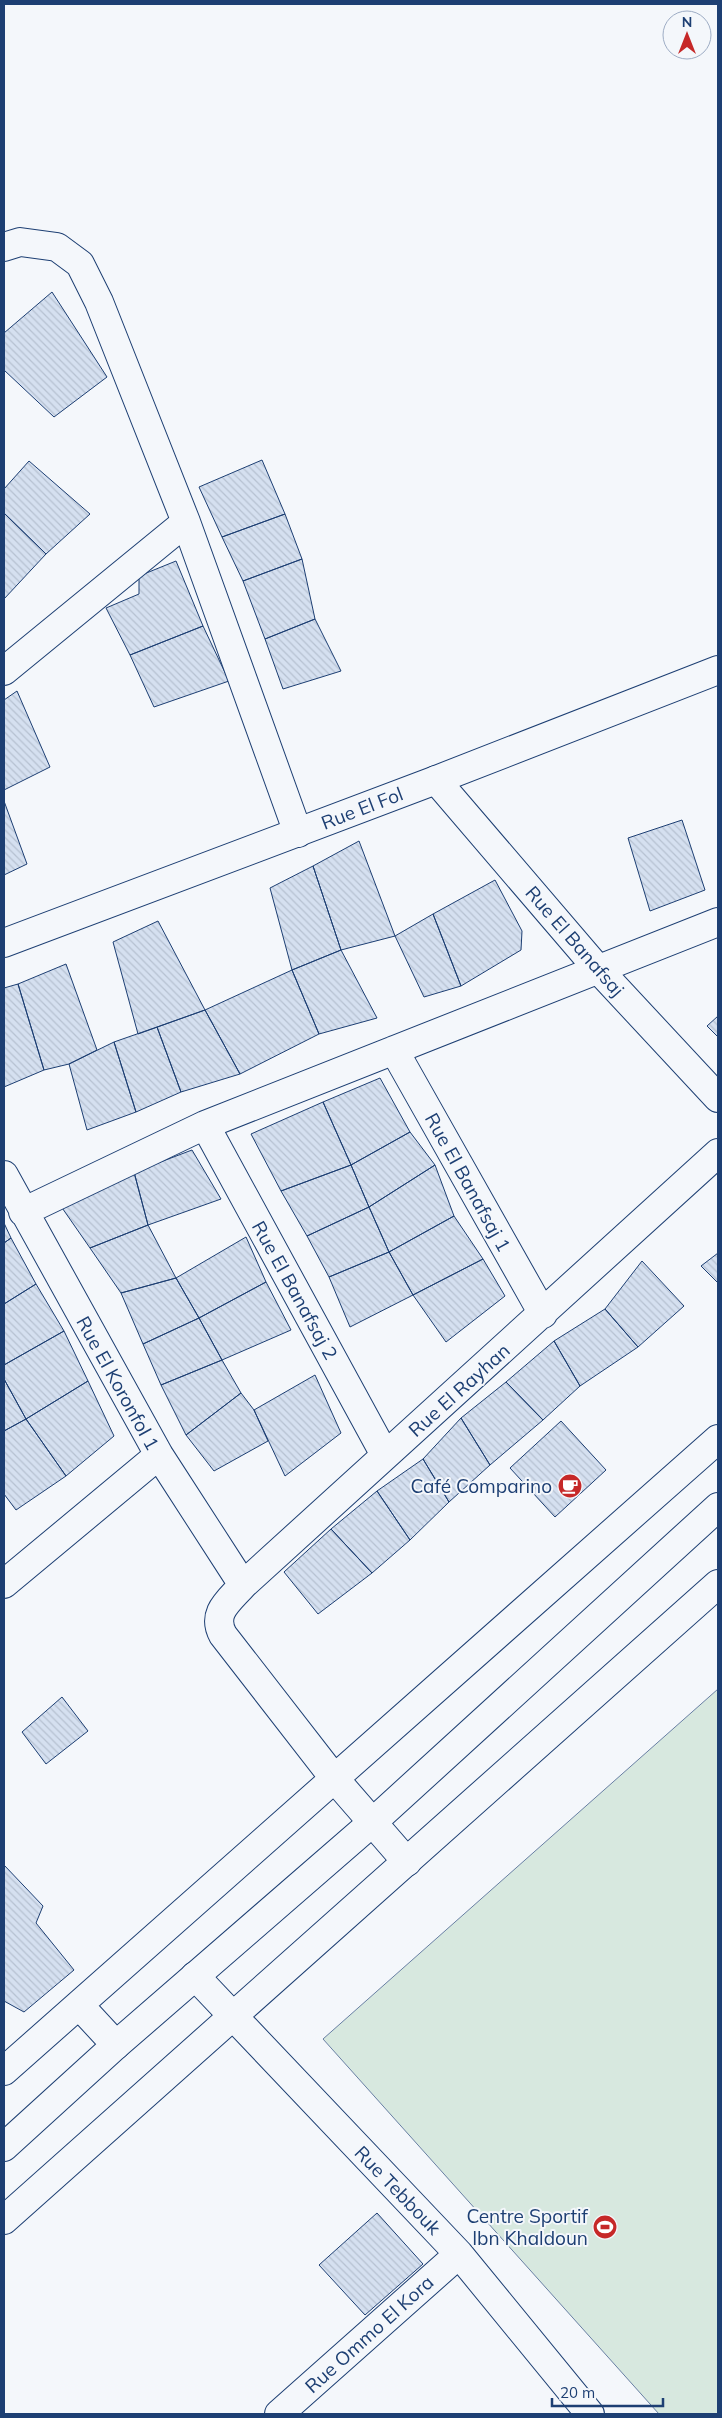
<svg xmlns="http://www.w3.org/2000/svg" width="722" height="2418" viewBox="0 0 722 2418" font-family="Mulish,sans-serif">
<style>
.park{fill:#d7e8df;stroke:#687fa3}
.building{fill:url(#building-back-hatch);stroke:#1d3f73}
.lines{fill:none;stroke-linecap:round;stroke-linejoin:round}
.minor-casing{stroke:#1d3f73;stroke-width:30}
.tertiary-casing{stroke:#1d3f73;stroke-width:30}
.primary-casing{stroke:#1d3f73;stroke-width:30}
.minor{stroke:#f4f7fb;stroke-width:28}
.tertiary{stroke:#f4f7fb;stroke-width:28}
.primary{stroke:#f4f7fb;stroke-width:28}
.labels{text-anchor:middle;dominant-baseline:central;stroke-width:4;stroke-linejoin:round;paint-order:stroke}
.street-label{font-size:19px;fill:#1d3f73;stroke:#f4f7fb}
.poi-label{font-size:19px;fill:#1d3f73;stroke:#f4f7fb;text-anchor:end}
</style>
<defs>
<pattern id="building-back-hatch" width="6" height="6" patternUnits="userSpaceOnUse" patternTransform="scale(1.25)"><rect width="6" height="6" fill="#d5e0f0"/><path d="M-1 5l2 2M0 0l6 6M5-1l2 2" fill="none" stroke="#b6c1d1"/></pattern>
</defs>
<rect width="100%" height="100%" fill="#f4f7fb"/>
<path class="park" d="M718,1689v725h-59l-336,-375z"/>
<path class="building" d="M52,292l55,85 -53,40 -50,-47v-37z
M262,460l23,54 -63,23 -23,-50z
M29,461l61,53 -44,40 -42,-41v-24z
M4,513l42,41 -42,45z
M285,514l17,45 -59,22 -21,-44z
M302,559l13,60 -50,20 -22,-58z
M176,561l27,65 -73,29 -24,-47 33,-14v-18z
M315,619l26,52 -58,18 -18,-50z
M203,626l26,55 -75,26 -24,-52z
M17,691l33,76 -46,23v-90z
M4,801l23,63 -23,11z
M682,820l23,70 -55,21 -22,-73z
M359,841l36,95 -54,14 -28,-84z
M313,866l28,84 -49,20 -22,-82z
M495,880l27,51 -1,19 -60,36 -28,-72z
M433,914l28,72 -37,11 -29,-61z
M158,921l47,89 -67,24 -25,-92z
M341,950l36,68 -58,16 -27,-64z
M66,964l31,86 -28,14 -25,6 -26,-86z
M292,970l27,64 -79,40 -35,-64z
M18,984l26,86 -40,17v-99z
M205,1010l35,64 -59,18 -24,-65z
M718,1016v21l-11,-11z
M157,1027l24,65 -45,20 -22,-70z
M114,1042l22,70 -49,18 -18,-66z
M380,1078l30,54 -59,33 -28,-63z
M323,1102l28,63 -70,26 -30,-57z
M410,1132l25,33 -66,42 -18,-42z
M192,1150l29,49 -73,26 -14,-53z
M351,1165l18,42 -62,29 -26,-45z
M435,1165l19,51 -65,36 -20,-45z
M134,1172l14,53 -58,23 -32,-46z
M369,1207l20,45 -60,25 -22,-41z
M454,1216l29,43 -70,36 -24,-43z
M4,1223l7,15 -7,5z
M148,1225l28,53 -55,15 -31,-45z
M246,1237l20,45 -67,36 -23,-40z
M11,1238l25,46 -32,20v-61z
M389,1252l24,43 -63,32 -21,-50z
M718,1253v30l-17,-17z
M483,1259l22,37 -59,46 -33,-47z
M642,1261l42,45 -46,41 -33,-38z
M176,1278l23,40 -56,26 -22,-51z
M266,1282l25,48 -69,30 -23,-42z
M36,1284l28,47 -60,34v-61z
M605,1309l33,38 -58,39 -26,-45z
M199,1318l23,42 -61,25 -18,-41z
M64,1331l24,50 -62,38 -22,-40v-14z
M554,1341l26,45 -37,34 -37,-38z
M222,1360l19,33 -55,42 -25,-50z
M315,1375l26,58 -56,43 -31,-66z
M4,1379l22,40 -22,12z
M88,1381l26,55 -48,40 -40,-57z
M506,1382l37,38 -53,45 -29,-47z
M241,1393l13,17 14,31 -54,30 -28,-36z
M461,1418l29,47 -41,37 -26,-43z
M26,1419l40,57 -50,34 -12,-16v-63z
M561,1421l45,49 -51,47 -45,-49z
M423,1459l26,43 -39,38 -33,-49z
M377,1491l33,49 -38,33 -41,-44z
M331,1529l41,44 -54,41 -34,-42z
M62,1697l26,34 -42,33 -24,-32z
M4,1865l39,41 -7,17 38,47 -50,42 -20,-11z
M377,2213l46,51 -58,51 -46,-50z"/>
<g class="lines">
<defs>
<path id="minor" d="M4,247l16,-5 37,5 23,17 19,38 87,220 112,311
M4,671l182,-149
M436,780l161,188 121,130
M394,1050l149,264
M205,1125l180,330
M4,1175l155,280 84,130
M23,1212l182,-87 513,-203
M4,1584l155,-129
M407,1862l-73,-84 -111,-143c-12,-22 6,-34 20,-50l475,-432
M195,1976l264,278 131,160
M79,2005l37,40
M4,2071l714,-632
M279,2414l180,-160"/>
<path id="tertiary" d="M4,943l432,-163 282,-110"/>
<path id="primary" d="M4,2147l112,-102 258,-224 344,-314
M4,2220l714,-636"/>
</defs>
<use href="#minor" class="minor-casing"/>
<use href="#tertiary" class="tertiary-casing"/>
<use href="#primary" class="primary-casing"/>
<use href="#minor" class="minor"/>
<use href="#tertiary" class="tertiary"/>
<use href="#primary" class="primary"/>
</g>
<defs>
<symbol id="cafe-disc" viewBox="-11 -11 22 22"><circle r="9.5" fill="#c62828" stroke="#f4f7fb"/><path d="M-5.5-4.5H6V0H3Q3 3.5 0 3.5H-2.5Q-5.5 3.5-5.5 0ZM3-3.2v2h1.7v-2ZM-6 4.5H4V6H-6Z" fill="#fff"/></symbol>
<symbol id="stadium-disc" viewBox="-11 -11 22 22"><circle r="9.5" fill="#c62828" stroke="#f4f7fb"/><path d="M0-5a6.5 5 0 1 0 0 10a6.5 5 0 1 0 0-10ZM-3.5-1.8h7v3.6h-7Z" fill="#fff"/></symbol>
</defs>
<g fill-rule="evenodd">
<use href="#cafe-disc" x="556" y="1472" width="28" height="28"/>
<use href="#stadium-disc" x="591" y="2213" width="28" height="28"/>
</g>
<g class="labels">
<g class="street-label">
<text transform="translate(362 808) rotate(-21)">Rue El Fol</text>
<text transform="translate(575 941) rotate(49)">Rue El Banafsaj</text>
<text transform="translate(468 1182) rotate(61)">Rue El Banafsaj 1</text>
<text transform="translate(295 1290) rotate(61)">Rue El Banafsaj 2</text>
<text transform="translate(118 1383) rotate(61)">Rue El Koronfol 1</text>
<text transform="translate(459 1390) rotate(-42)">Rue El Rayhan</text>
<text transform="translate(398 2190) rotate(46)">Rue Tebbouk</text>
<text transform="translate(369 2334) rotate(-42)">Rue Ommo El Kora</text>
</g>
<g class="poi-label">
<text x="552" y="1486">Café Comparino</text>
<text x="588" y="2216">Centre Sportif<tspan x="588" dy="22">Ibn Khaldoun</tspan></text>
</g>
</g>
<rect width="722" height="2418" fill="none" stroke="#1d3f73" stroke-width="10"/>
<g transform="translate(687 35)"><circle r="24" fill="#f4f7fb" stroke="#9eadc5"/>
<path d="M0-4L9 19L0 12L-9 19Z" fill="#c62828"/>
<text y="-8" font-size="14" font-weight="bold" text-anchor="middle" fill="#1d3f73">N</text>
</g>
<path d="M552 2398v8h111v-8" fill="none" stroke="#1d3f73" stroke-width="2.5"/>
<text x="560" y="2398" font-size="15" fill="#1d3f73" stroke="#f4f7fb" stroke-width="4" paint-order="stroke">20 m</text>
</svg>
